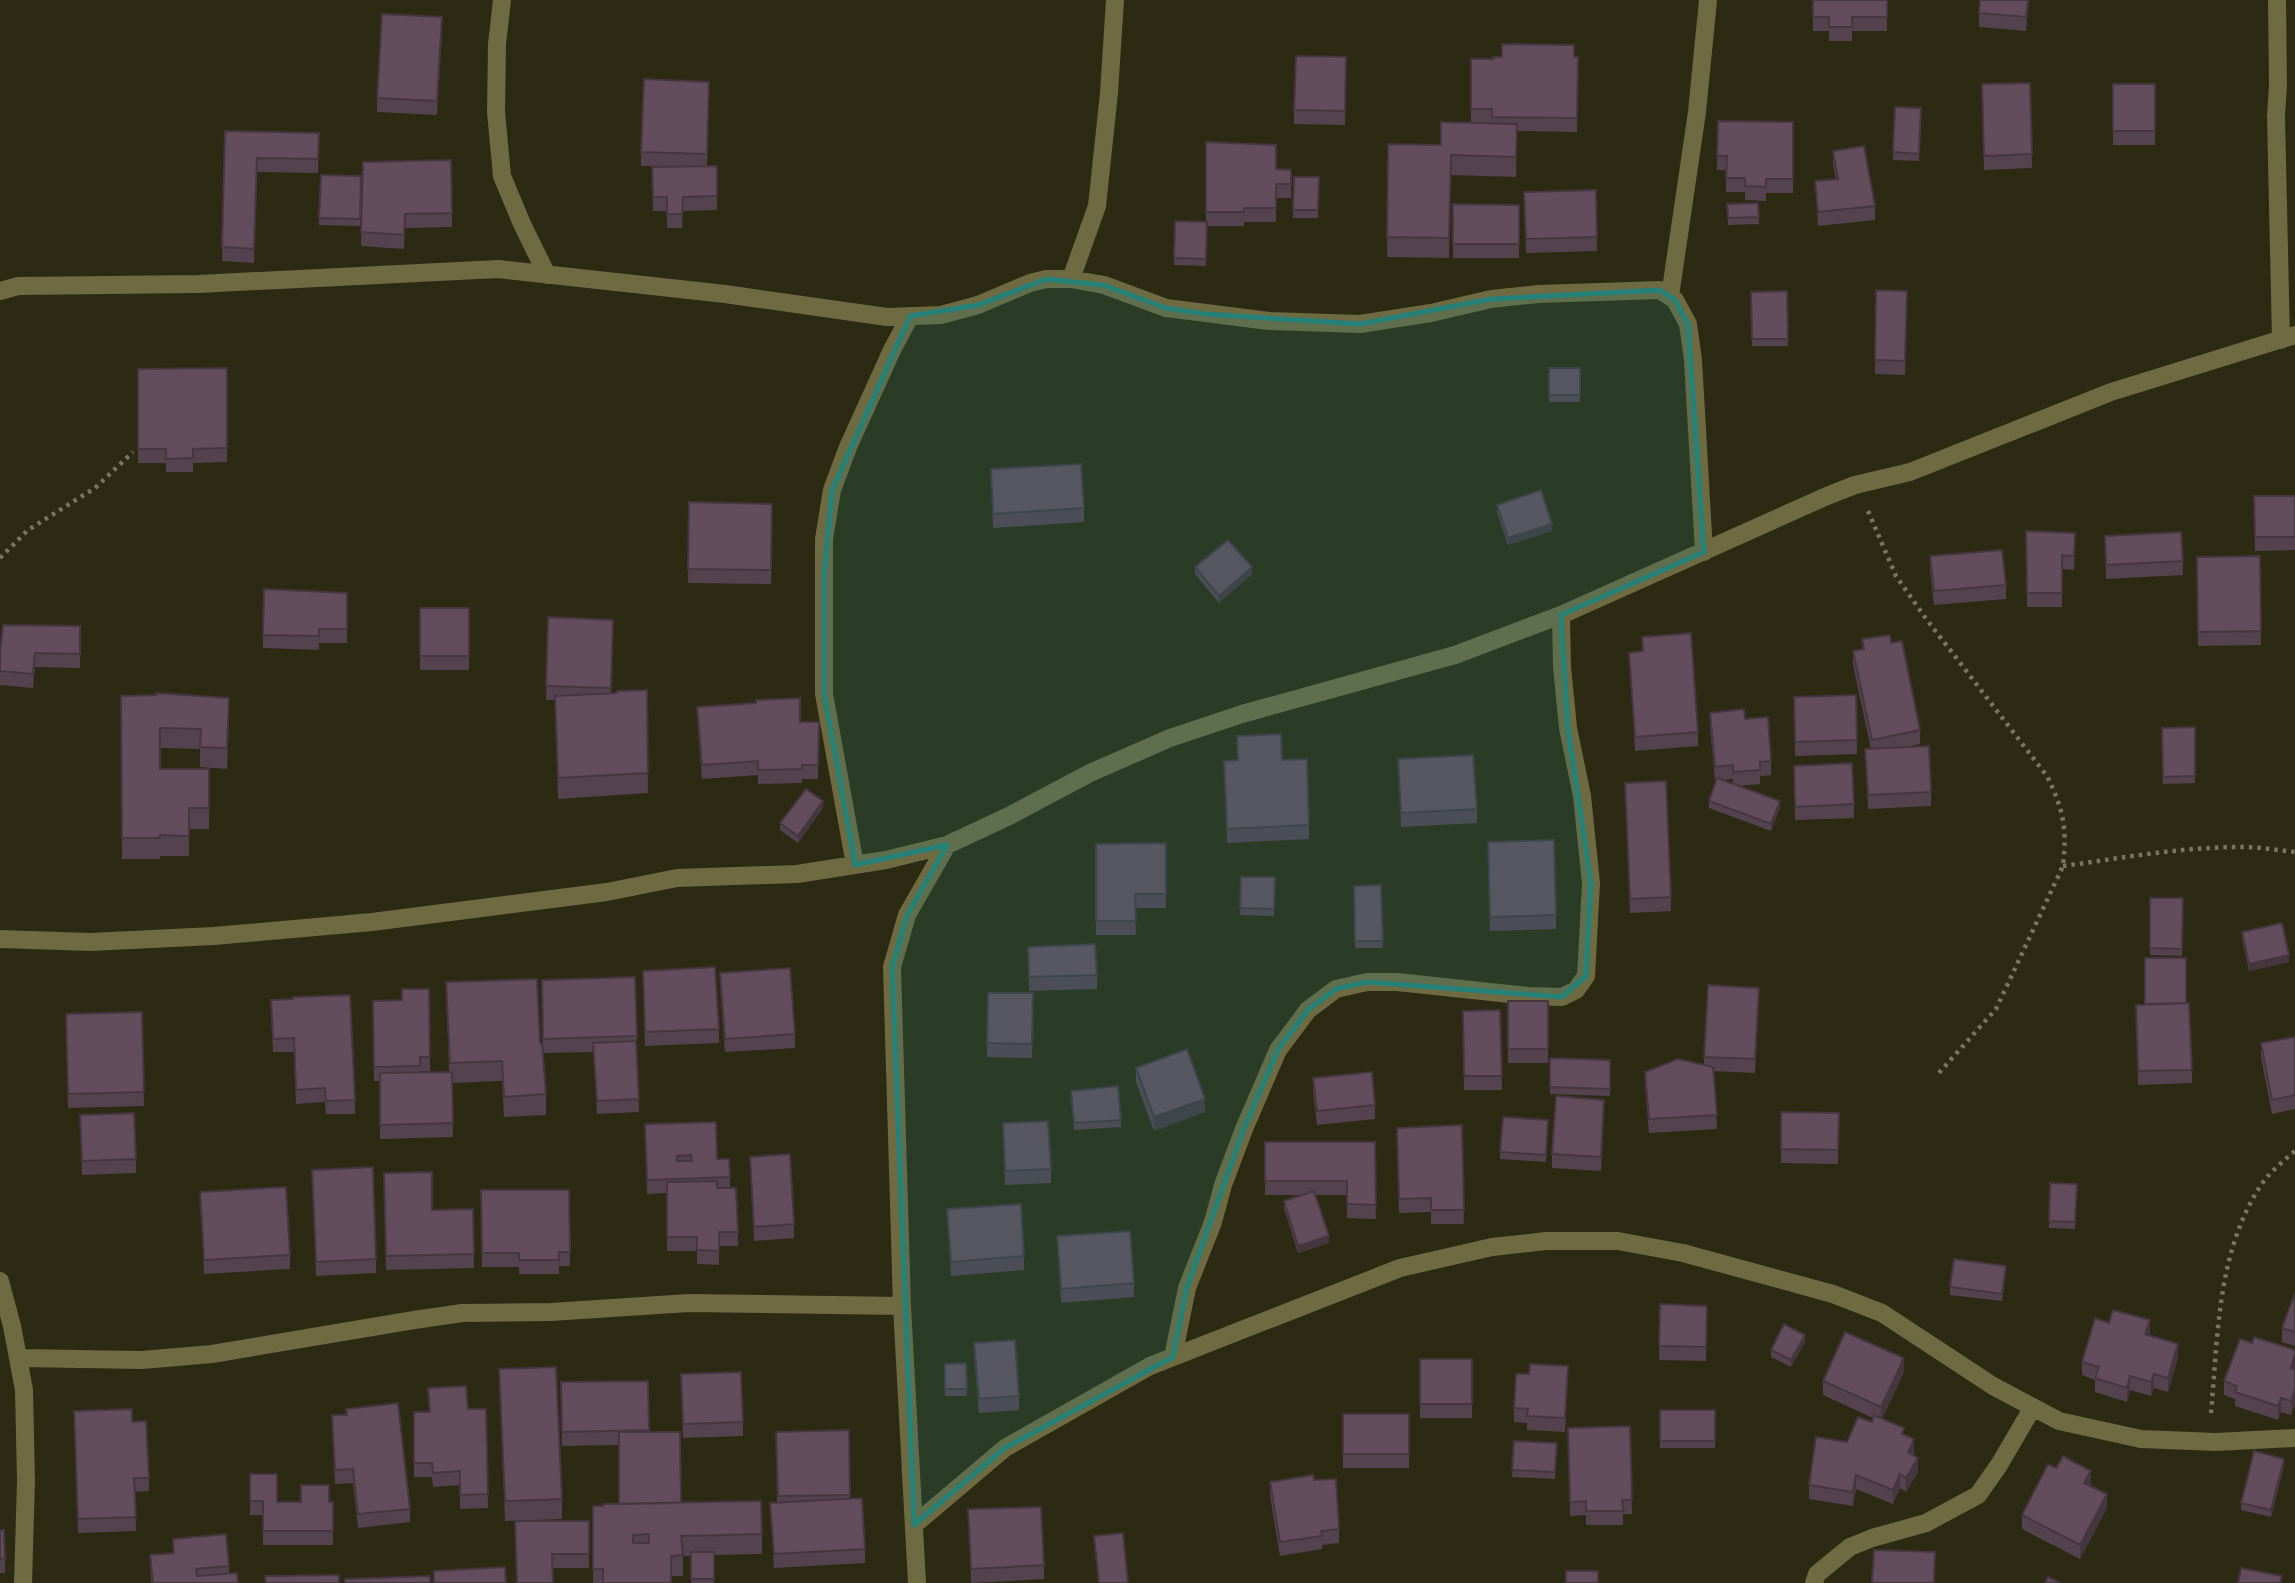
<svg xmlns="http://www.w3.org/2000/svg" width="2295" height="1583" viewBox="0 0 2295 1583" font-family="Inter,sans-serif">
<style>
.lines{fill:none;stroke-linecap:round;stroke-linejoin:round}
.path{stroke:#787662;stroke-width:4.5;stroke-dasharray:3.5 5;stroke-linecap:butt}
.street{stroke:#6e6a42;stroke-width:18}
.wall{fill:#55424f;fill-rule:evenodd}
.shaded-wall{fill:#453640}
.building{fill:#634d5c;stroke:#453640;stroke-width:2;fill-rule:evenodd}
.marked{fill:#258279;fill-opacity:0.2;stroke:#258279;stroke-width:5;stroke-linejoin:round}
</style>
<rect width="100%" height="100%" fill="#2c2a12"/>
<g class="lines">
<path class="path" d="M1868,511l28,65 28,40 123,160c17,35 20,52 16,90l-67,143 -58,65
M0,558l28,-28 67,-42 38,-36
M2063,866c59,-8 118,-19 178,-19 18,0 36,3 54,5
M2211,1413c7,-77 6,-161 50,-228 9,-13 22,-24 34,-34"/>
<path class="street" d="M502,0l-5,44 -1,68 6,64 20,48 25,51
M2277,0l1,85 -2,31 5,224
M1071,279l26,-73 12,-113 6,-93
M0,291l18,-5 180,-2 300,-15 227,25 162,23 54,-2 37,-10 52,-22 16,-4h25l33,6 62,23 103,13 91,3 71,-11 60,-14 47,-5 122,-4 15,10 13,24 5,36 11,192
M1670,296l27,-184 11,-112
M855,865l-31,-171v-155l8,-49 16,-43 44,-97 18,-34
M0,939l90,3 124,-6 158,-14 235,-30 70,-14 120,-4 89,-14 61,-15 62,-29 81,-43 80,-35 72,-24 213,-59 106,-40 266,-119 28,-11 55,-13 201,-80 184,-57
M0,1281l12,45 12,64 2,91 -3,102
M1173,1357l14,-69 26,-66 10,-37 21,-56 34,-79 30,-40 28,-21 31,-7h30l131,14 34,1 14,-7 10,-14 5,-93 -9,-87 -14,-68 -6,-61 -1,-52
M18,1358l124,2 70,-6 202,-34 48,-7 89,-1 138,-9 213,3
M914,1525l91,-77 145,-82 250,-98 92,-21 54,-6h72l65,12 150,41 49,19 111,73 66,35 82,18 75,3 79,-4
M917,1583l-15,-277 -10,-339 15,-52 40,-70
M1814,1583l3,-9 33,-27 22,-9 54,-15 52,-28 21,-30 34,-58"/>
</g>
<path class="wall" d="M1813,0h74v31h-35v10h-23v-10h-16z
M2029,0l-3,31 -47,-4v-14z
M442,31l-5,84 -60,-3v-14z
M1346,57l-1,68 -51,-1v-14z
M1578,57l-1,75 -60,-1 -1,46 -65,-2 -2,83 -62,-1 1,-113 53,1 30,-23v-63z
M709,82l-2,84h10v44l-34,1 -1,17h-15v-17h-14l-1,-44 9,-1h-20v-14z
M2030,83l2,85 -48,2 -2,-86z
M2113,84h42v61h-42z
M1895,107l26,1 -2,53 -26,-1z
M1718,121l75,1v71h-27v8l-21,-1v-8h-19v-22h-9z
M225,131l94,2 -1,40 -61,-1 -3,91 -32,-2z
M1206,142l70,27 15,1v28h-15v24h-32v4h-37l-1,40 -32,-1 1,-44 31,1z
M1833,151l42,55v14l-57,6 -3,-45 21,-2 -3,-14z
M451,160l1,67 -47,1 -1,21 -43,-3 2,-84z
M321,175l40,1 -1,50 -41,-1z
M1294,177h25l-1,41h-25z
M1596,190l1,61 -71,2 -2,-61z
M1758,203l1,21 -31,1 -1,-21z
M1453,204l66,1v53h-66z
M1876,290l31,1 -2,84 -30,-1z
M1787,291l1,55h-36l-1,-54z
M227,368v94l-34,1v9h-27v-9h-28v-94z
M1549,368h31v34h-31z
M991,469l93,39v14l-91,6z
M2254,496h41v54l-40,1z
M689,502l83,2 -1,80 -83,-1z
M1497,505l55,26 -44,14 -11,-33z
M2026,531l49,16 -1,23 -12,-1v38h-35z
M2105,536l78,25v14l-77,4z
M1930,556l76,29v14l-72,6 -4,-35z
M2260,556l1,89 -63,1 -1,-89z
M1195,567l57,7 -33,29 -24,-29z
M347,593v50h-28v7l-56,-2v-13z
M420,608h49v62h-49z
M548,617l65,3 -2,74 36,-4 1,103 -90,6 -3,-99h-9z
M80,626v42l-45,-1 -2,21 -33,-3v-32z
M1642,637l56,95v14l-63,5 -6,-98 13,-1z
M1862,639l29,4 29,87v14l-15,3 26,45v14l-63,3 -3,-60h6l-18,-84v-14l9,-2z
M1856,695l1,59 -62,2 -1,-59z
M121,696l108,23 -2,50 -27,-2v-18l-40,-1v21h49v60h-20v27h-29v3h-38z
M697,707l103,15h19l-1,57h-16v4l-44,1v-9l-56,4 -5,-58z
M1710,713l35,6 26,42v14l-11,1v8l-21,2 41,22 -9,23 -62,-23v-7l7,-20h-1l-5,-54zM1733,779v4l-10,-3z
M2195,727v56l-32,1 -1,-56z
M1398,759l79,50v14l-76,4z
M1282,760l27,65v14l-82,4 -3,-82z
M1794,766l60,38v14l-59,2z
M1625,783l46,114v14l-41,2z
M823,808l-25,35 -18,-13v-7z
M1488,842l68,73v14l-66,2z
M1166,843v65h-31l1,27h-40v-91z
M1241,877h34l-1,39 -34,-1z
M1381,885l2,63h-28l-1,-62z
M2150,898h33l-1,58 -32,-1z
M2242,932l47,30 -40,9 -7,-32z
M1028,947l69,28v14l-68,2z
M643,971l76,58v14l-74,3z
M720,973l75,61v14l-70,4 -5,-65z
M542,980l95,56v14l2,62 -42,2 -4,-62 -50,1z
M446,982l94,61 6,51v21l-42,2 -2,-36 -50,2 1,54 -73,2v-58h-6l-1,-80 29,-1 27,-11 1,82h-10v2l29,-1z
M988,993h45l-1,65 -45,-1z
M1508,1001h40v62h-40z
M1759,1002l-4,71 -41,-2 3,58 -68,4 -4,-47v-14l59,-7v-8z
M2186,1003l6,67v13l-54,2 -2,-66z
M1500,1010l2,80h-38l-1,-79z
M142,1012l2,94 -76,2 -2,-94z
M271,1014l84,86v14h-29l-1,-12 -29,2 -2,-52h-21z
M2295,1037v72l-23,5 -11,-57v-14z
M1550,1058l60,2v36l-60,-2z
M1136,1068l69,44 -51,19 -18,-49z
M1313,1078l62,27v14l-58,6 -4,-33z
M1071,1091l50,29v7l-47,3z
M1781,1112l58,1 -1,51 -57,-1z
M1604,1114l-3,57 -49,-3v-14z
M80,1115l56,44v14l-54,2z
M1548,1120l-2,42 -46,-3v-7z
M1003,1123l48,46v14l-46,2z
M645,1124l72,35 13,18v11l8,44v14h-19v19l-22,-1v-13h-30v-58l-20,1z
M1462,1125l2,99h-33v-12l-32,1 -2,-85z
M1265,1142h110l1,77 -29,-1v-23h-32l14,48 -31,10 -14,-45v-7l19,-6h-38z
M750,1157l44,67v14l-40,3z
M312,1170l64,89v14l-60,3z
M384,1173l48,37 41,-1 1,59 -88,2z
M2050,1183l27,1 -2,45 -26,-1z
M481,1190h88l1,76h-11v8h-40v-7h-37z
M200,1192l90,63v14l-86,5z
M947,1209l77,47v14l-73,6z
M1057,1236l77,47v14l-73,6z
M2006,1273l-4,28 -52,-6v-8z
M2295,1293v53l-13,-4v-14z
M1660,1304l47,2 -1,55 -47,-1z
M2150,1335l28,23 -10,34 -14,-4 -3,8 -21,-6 -3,12 -32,-10v-12l-13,-5v-13z
M1805,1342l-14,25 -20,-10v-7z
M974,1343l45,53v14l-40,3 -5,-56z
M2252,1343l43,7v54l-4,11 -10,-3 -3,8 -43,-14v-7l-11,-4v-14z
M1420,1359h52v59h-52z
M966,1363l1,33h-22v-32z
M499,1369l63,130v20l-57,2z
M1904,1372l-22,47 22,16 10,18 -1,2 5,17 -12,20 -6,-4 -7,16 -37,-15 -3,17 -44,-7v-14l38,-43 25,-20 1,-4 -50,-23v-14z
M681,1374l62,48v14l-60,2z
M1529,1374l39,6 -3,52 -38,-2v-7l-13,-1v-14z
M648,1381l1,51 32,71 81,31v20l-48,1v28h-23v-27h-8v20h-12v7h-78v-77l26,-2v-59l-57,1 -1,-64z
M428,1388l40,21h18l2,99 -28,1v-24l-27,2 -1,-10h-18v-65h15z
M346,1409l64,100v13l-52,6 -5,-45 -18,1 -3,-69h14z
M1660,1410h55v38h-55z
M1343,1414h66v54h-66z
M132,1422l17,56v13l-14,1 1,39 -58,2 -4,-108z
M1630,1426l2,88h-9v11h-37v-10l-16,1 -2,-88z
M849,1430l1,68 15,51v14l-91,5 -4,-65h7l-1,-71z
M1514,1441l43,2 -2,36 -43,-2z
M2284,1466l-13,51 -30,-7v-7z
M250,1474l27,28h56v43h-70v-30h-13z
M1314,1480l25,49v14l-17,2v4l-42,7 -10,-60v-14z
M2091,1485l-1,1 17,22 -27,51 -58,-30v-14z
M968,1509l76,56v14l-73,4z
M589,1521v47h-37l-37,-33z
M0,1530l5,29v14h-5z
M173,1539l56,27v8l9,9h-87l-1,-28 23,-2z"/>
<path class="shaded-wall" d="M2028,0h1l-3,31v-14z
M442,17v14l-5,84v-14z
M1552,524v7l-44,14v-7z
M1252,567v7l-33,29v-7z
M35,653v14l-2,21v-14z
M229,698v21l-2,50v-21z
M823,801v7l-25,35v-7z
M1780,801v7l-9,23v-7z
M2289,955v7l-40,9v-7z
M1205,1099v13l-51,19v-14z
M1604,1100v14l-3,57v-14z
M1329,1236v7l-31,10v-7z
M2150,1320v14l-5,14v-14z
M1805,1335v7l-14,25v-7z
M2178,1344v14l-10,34v-14z
M2295,1355v14l-4,-1z
M1904,1358v14l-23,49v-14z
M2154,1374v14l-3,8v-14z
M2130,1376v14l-3,12v-14z
M2295,1390v14l-4,11v-14z
M2281,1398v14l-3,8v-14z
M1914,1439v14l-6,13v-14z
M1918,1458v14l-12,20v-14z
M2284,1459v7l-13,51v-7z
M2091,1471v14l-7,12v-14z
M1900,1474v14l-7,16v-14z
M1856,1475v14l-3,17v-14z
M2107,1494v14l-27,51v-14z"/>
<path class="building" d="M1813,0h74v17h-35v10h-23v-10h-16z
M1980,0h48l-2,17 -47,-4z
M382,14l60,3 -5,84 -60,-3z
M1502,44l72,1v12h4l-1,61 -85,-1v-8h-21v-50h22v-2h9z
M1296,56l50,1 -1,54 -51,-1z
M644,79l65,3 -2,72 -66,-2z
M2030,83l2,71 -48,2 -2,-72z
M2113,84h42v47h-42z
M1895,107l26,1 -2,46 -26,-2z
M1718,121l75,1v57h-27v8l-21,-1v-8h-19l1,-22h-10z
M1441,122l76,2 -1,33 -65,-2 -2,83 -62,-1 1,-93 53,1z
M225,131l94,2 -1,26 -61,-1 -3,91 -32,-2z
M1206,142l70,3v24l15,1v14h-15v24h-32v4h-38z
M1864,146l11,60 -57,6 -3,-31 23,-2 -5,-28z
M451,160l1,53 -47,1 -1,21 -43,-3 2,-70z
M717,166v30l-34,1 -1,17h-15v-17h-14l-1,-30z
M321,175l40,1 -1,43 -41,-1z
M1294,177h25l-1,33h-25z
M1596,190l1,47 -71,2 -2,-47z
M1758,203l1,14 -31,1 -1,-14z
M1453,204l66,1v39h-66z
M1175,221l32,1 -1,37 -32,-1z
M1876,290l31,1 -2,70 -30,-1z
M1787,291l1,48h-36l-1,-47z
M227,368v80l-34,1v9l-27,1v-10h-28v-80z
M1549,368h31v27h-31z
M1081,464l3,44 -91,6 -2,-45z
M1541,490l11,34 -44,14 -11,-33z
M2254,496h41v41h-40z
M689,502l83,2 -1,66 -83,-1z
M2026,531l49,2 -1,23 -12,-1v38h-35z
M2181,532l2,29 -77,4 -1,-29z
M1228,540l24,27 -33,29 -24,-29z
M2002,550l4,35 -72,6 -4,-35z
M2260,556l1,75 -63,1 -1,-75z
M264,589l83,4v36h-28v7l-56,-1z
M420,608h49v48h-49z
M548,617l65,3 -2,68 -65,-2z
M3,625l77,1v28l-45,-1 -2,21 -33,-3v-18z
M1691,633l7,99 -63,5 -6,-84 14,-2 -1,-14z
M1890,635l1,8 11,-2 18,89 -48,10 -19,-89 11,-2 -2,-10z
M647,690l1,83 -90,5 -3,-82 62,-3v-2z
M156,693l73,5 -2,50 -27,-1 1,-18 -41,-1v41h49v39h-20v28l-29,-1v3h-38l-1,-142 35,-1z
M1856,695l1,45 -62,2 -1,-45z
M800,698v24h19l-1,43h-16v4l-44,1v-9l-56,4 -5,-58 59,-4v-3z
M1744,709l1,10 23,-2 3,44 -11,1v8l-27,2v-7l-18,2 -5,-54z
M2195,727v49l-32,1 -1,-49z
M1281,734l1,26 25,-1 2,66 -82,4 -3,-68 14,-1 -1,-24z
M1929,746l2,46 -63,3 -3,-46z
M1473,755l4,54 -76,4 -3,-54z
M1852,763l2,41 -59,3 -1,-41z
M1717,778l63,23 -9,23 -62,-23z
M1666,781l5,116 -41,2 -5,-116z
M806,789l17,12 -25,35 -18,-13z
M1554,840l2,75 -66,2 -2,-75z
M1166,843v51h-31l1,27h-40v-77z
M1241,877h34l-1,32 -34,-1z
M1381,885l2,56h-28l-1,-55z
M2150,898h33l-1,51 -32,-1z
M2282,923l7,32 -40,9 -7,-32z
M1095,944l2,31 -68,2 -1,-30z
M2145,958h41v45l-41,1z
M715,967l4,62 -74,3 -2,-61z
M790,968l5,66 -70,5 -5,-66z
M635,977l2,59 -94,3 -1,-59z
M537,979l3,64h2l4,51 -42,3 -2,-36 -52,2 -4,-81z
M1708,985l51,3 -4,71 -51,-2z
M402,989h27l1,68h-10v9l-46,1 -1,-66 29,-1z
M988,993h45l-1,51 -45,-1z
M350,995l5,105 -29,1 -1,-13 -29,2 -2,-52 -21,1 -2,-39 22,-1v-2z
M1508,1001h40v48h-40z
M2189,1003l3,67 -54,1 -2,-66z
M1500,1010l2,66h-38l-1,-65z
M142,1012l2,80 -76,2 -2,-80z
M2295,1037v58l-23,5 -11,-57z
M636,1041l3,58 -42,2 -4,-58z
M1187,1049l18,50 -51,18 -18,-49z
M1550,1058l60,2v29l-60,-2z
M1678,1059l35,8 4,48 -68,4 -4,-47z
M452,1072l1,51 -73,2v-52z
M1372,1072l3,33 -58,6 -4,-33z
M1118,1086l3,34 -47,3 -3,-32z
M1556,1096l48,4 -3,57 -49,-3z
M1781,1112l58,1 -1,37 -57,-1z
M134,1113l2,46 -54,2 -2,-46z
M1503,1117l45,3 -2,35 -46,-3z
M1048,1121l3,48 -46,2 -2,-48z
M716,1122l1,37h12l1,18 -83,3 -2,-56zM691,1155l1,6h-15v-5z
M1462,1125l2,85h-33v-12l-32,1 -2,-71z
M1265,1142h110l1,63 -29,-1v-23h-82z
M790,1154l4,70 -40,3 -4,-70z
M373,1167l3,92 -60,3 -4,-92z
M432,1172v38l41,-1 1,45 -88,2 -2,-83z
M717,1181v7h19l2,44h-19v19l-22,-1v-13h-30v-55z
M2050,1183l27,1 -2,38 -26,-1z
M286,1187l4,68 -86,5 -4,-68z
M481,1190h88l1,62h-11v8h-40v-7h-37z
M1314,1191l15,45 -31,10 -14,-45z
M1021,1204l3,52 -73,6 -4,-53z
M1130,1231l4,52 -73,6 -4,-53z
M1954,1259l52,7 -4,28 -52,-7z
M2295,1293v39l-13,-4z
M1660,1304l47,2 -1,41 -47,-1z
M2113,1310l37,10 -5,14 33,10 -10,34 -14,-4 -3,8 -21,-6 -3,12 -32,-10 4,-11 -17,-5 13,-44 14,5z
M1784,1324l21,11 -14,25 -20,-10z
M1845,1332l59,26 -23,49 -58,-26z
M2254,1337l41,13v5l-4,13 4,1v21l-4,11 -10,-3 -3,8 -43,-14 2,-6 -13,-5 16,-42 12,4z
M1015,1340l4,56 -40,3 -5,-56z
M1420,1359h52v45h-52z
M966,1363l1,26h-22v-25z
M1530,1364l38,2 -3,52 -38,-2 1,-7 -14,-1 2,-34h13z
M556,1367l6,132 -57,2 -6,-132z
M741,1372l2,50 -60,2 -2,-50z
M648,1381l1,49 -87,2 -1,-50z
M466,1386l2,23h18l2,85 -28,1v-24l-27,2 -1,-10h-18v-51h16l-2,-24z
M398,1403l12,106 -52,5 -5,-45 -18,1 -3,-55h15l-1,-6z
M132,1409v13l14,-1 3,57h-15l2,39 -58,2 -4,-108z
M1660,1410h55v31h-55z
M1343,1414h66v40h-66z
M1874,1415l30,13 -2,6 12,5 -6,13 10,6 -12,20 -6,-4 -7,16 -37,-15 -3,17 -44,-7 7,-48 31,5 11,-25 14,5z
M1630,1426l2,74h-10l1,11h-37v-10l-16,1 -2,-74z
M849,1430l1,65 -72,1 -2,-64z
M619,1432h61l1,71 -62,1z
M1514,1441l43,2 -2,29 -43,-2z
M2254,1451l30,8 -13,51 -30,-7z
M2063,1456l28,15 -7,12 23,11 -27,51 -58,-30 26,-51 8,4z
M250,1474h27v28h24v-17h28v17h4v29h-70v-30h-13z
M1313,1475l1,5 22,-1 3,50 -18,2 1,5 -42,6 -10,-60z
M862,1498l3,51 -91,5 -4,-51z
M761,1501l1,33 -81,2 2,19 -12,1v27h-68v-14h-10v-63h10v-2zM649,1534v9h-16v-8z
M1041,1507l3,58 -73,4 -3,-60z
M515,1521h74v33h-37l1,29h-36z
M0,1530h4l1,29h-5z
M1123,1533l5,50h-29l-5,-47z
M226,1534l3,32 -33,3 1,7 40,-3 1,10h-85l-3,-28 24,-2 -1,-14z
M1874,1550l61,2 -1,31h-62z
M691,1552h23v27h-23z
M505,1567l1,16h-72v-12z
M2241,1568l41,8 -2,7h-42z
M1566,1571h32v12h-32z
M339,1575v8h-73l-1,-7z
M430,1576v7h-85v-4z
M2048,1577l13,6h-16z"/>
<path class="marked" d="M1046,279l58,6 62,23 40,6 154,10 131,-25 169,-9 15,10 13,24 16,228 -143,63 7,113 23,155 -5,93 -24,21 -195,-15 -31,7 -28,21 -30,40 -34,79 -57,159 -14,69 -168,91 -91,77 -22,-558 15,-52 40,-70 -92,20 -31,-171v-118l8,-86 78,-174 68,-11z"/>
</svg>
